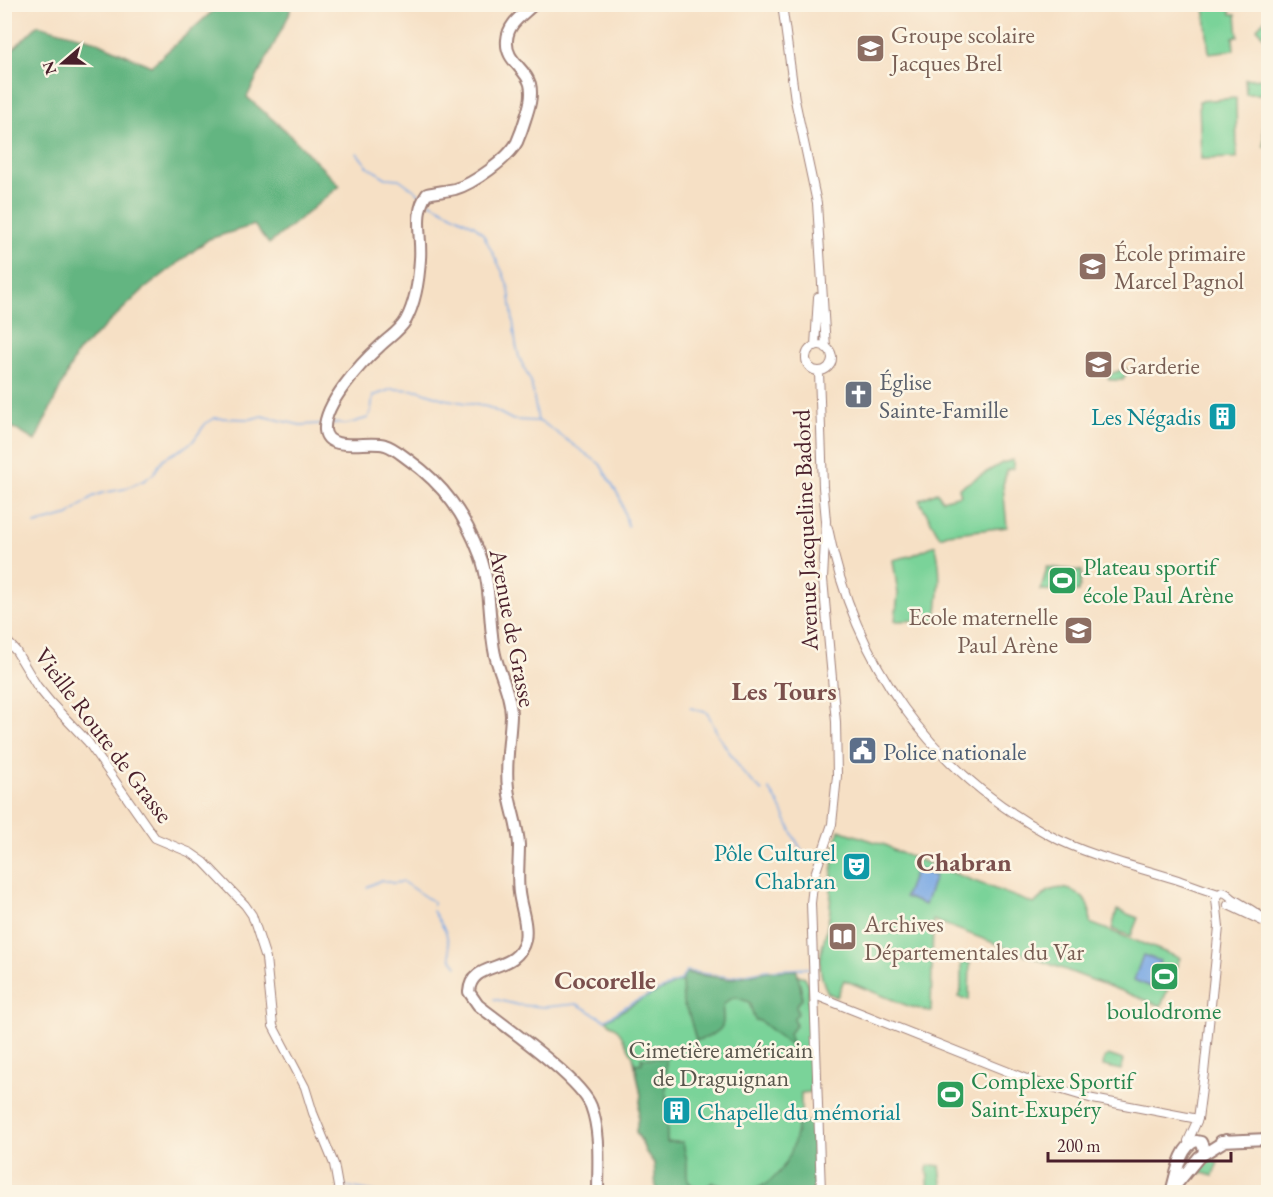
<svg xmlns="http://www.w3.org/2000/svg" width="1273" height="1197" viewBox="0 0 1273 1197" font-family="'EB Garamond',serif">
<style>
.green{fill:#7ad399;stroke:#627962;stroke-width:1.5}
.forest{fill:#63b581;stroke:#566a56;stroke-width:1.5}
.water{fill:#7aa9e4;stroke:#626488;stroke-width:1.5}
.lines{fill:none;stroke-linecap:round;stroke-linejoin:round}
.stream{stroke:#7aa9e4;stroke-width:1.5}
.tertiary-casing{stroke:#a08078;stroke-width:10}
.primary-casing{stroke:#a08078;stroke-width:14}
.tertiary{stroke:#fff;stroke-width:8}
.primary{stroke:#fff;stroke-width:10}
.labels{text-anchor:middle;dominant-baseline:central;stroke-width:5;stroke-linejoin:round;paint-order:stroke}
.education-label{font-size:24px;fill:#785e54;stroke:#fcf5e5;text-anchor:start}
.worship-label{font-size:24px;fill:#5b616d;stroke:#fcf5e5;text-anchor:start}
.culture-label{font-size:24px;fill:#0d838f;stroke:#fcf5e5;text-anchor:end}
.street-label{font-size:24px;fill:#4a1f2b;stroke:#fcf5e5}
.leisure-label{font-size:24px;fill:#27864d;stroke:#fcf5e5;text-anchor:start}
.service-label{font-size:24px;fill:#4e5e75;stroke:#fcf5e5;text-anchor:start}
.park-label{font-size:24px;fill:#58554c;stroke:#fcf5e5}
.neighbourhood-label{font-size:26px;font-weight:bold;fill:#7b504d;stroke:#fcf5e5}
</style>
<rect width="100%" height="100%" fill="#fcf5e5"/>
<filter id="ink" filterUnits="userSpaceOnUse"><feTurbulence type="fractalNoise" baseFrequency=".0167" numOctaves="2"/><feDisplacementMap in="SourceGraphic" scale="12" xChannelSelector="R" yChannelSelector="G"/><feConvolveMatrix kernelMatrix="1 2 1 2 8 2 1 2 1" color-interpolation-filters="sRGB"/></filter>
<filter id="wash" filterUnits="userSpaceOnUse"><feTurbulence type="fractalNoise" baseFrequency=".008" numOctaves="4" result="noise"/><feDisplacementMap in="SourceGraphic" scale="24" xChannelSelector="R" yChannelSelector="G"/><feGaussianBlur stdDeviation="1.35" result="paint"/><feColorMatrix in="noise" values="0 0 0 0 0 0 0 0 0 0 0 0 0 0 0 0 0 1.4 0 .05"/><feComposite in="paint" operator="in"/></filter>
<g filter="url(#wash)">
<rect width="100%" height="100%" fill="#f6e0c5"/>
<path class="green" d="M1230,5l1,9h5l2,23h-5l1,13 -25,3 -5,-47z
M1268,16v26l-11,-14z
M1268,78v16h-22l-1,-15z
M1236,98l1,60 -36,1 -2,-58z
M1268,110v37h-4l-1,-36z
M1124,369h4l-5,11h-12l-3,-2 2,-4z
M1013,460l1,8 -7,2 -4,15 4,42 -59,7 -8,3 -21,-37 18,-8 5,8 19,-5 -2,-7 43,-25z
M935,545c8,25 4,50 1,75l-41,1 3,-27 -5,-34 20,-5z
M1047,567l35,4 -3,21 -38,-2z
M839,830l49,16 5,4 141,54c5,-5 10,-10 15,-13 16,-7 35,1 40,18 2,4 1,9 1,14l90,35 -19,48 -228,-86 -2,92 -23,-6 -64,-26 -7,17 -9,-4c-18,-35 0,-51 2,-85 2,-29 1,-49 9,-78z
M1117,910l21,8 -7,18 -19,-7z
M970,962l-1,38 -10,-3 2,-7v-27z
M797,970l1,5 7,2 3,6 3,109 -10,1v29h11l2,70h-156l-4,-29 -9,-12 -2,-7 -7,-12 5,-37 -8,-39 -15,-26 -12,-10 36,-21 40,-18 5,-9 42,7 38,-8z
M1108,1055l15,5 -2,10 -18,-4 1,-8z
M1211,1160l7,2 -5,14 -14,-4z
M933,1165l7,1 3,26h-14l-2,-24 1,-2z"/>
<path class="forest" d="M210,5h82l-4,12 -41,80 39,34 54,55 -71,58 -15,-19 -45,14 -67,52 -65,62 -42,88 -30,-18v-366l33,-32 55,15 58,26 64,-57z
M797,970c1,10 5,18 5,29l-6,6 2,9 -4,3 2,9 -7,7 3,10 -4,1 -28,-23 -5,-1 -6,-18 -14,-5c-21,9 -8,16 -13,29 -3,7 -19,14 -26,14l-7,-25 -6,-12 -1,-22 3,-8 44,6 38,-8z
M641,1058h25l1,84h16c1,7 3,13 4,20 0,17 -3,21 15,28l11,-8 26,10h-81l-2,-2 -2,-27 -9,-12 -2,-7 -7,-12 5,-37 -6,-31 7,-1z
M801,1119l1,3h10l2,70h-56l-2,-3c29,-12 39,-39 42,-69z"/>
<path class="water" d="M916,868l19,8 -10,29 -20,-8z
M1143,955l17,6 -9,26 -17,-7z"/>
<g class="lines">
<path class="stream" d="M357,153l11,14 18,11 13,1 22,16
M429,202l46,24 8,8 19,37 7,18 7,55 3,13 12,25 7,39
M331,423l16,1 21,-6 3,-8 2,-14 19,-7 26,1 26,9 44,8 25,13 25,1 8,4 54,39 20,34 8,28
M35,524l34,-9 23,-18 10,-4 22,-4 21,-9 9,-7 9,-14 19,-10 11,-8 13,-18 9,-5 36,1 11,-3 38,9 20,-1
M690,708l15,3 4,5 9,19 26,39 18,17
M769,789l10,15 15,33 14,24
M367,887l14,-7 12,3 10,-1 30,20v4
M433,911l13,21 5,26 6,8
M494,999l24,6 27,2 32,-3 28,16 23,-15 53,-25 5,-9 43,6 38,-7 42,-2
M345,1192l-1,-6 32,6"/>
</g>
</g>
<g filter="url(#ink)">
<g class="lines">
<defs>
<path id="tertiary" d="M782,4l13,96 22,103 9,145
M806 358a13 13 0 1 1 26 0a13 13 0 1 1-26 0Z
M815,346l3,-49
M819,372l4,115 3,34 -3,58 13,143 1,54 -5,48 -18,53 -3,26 10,289
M828,528c26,134 102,243 223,308 38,20 83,30 124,43 15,5 29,11 44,15
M4,638l12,13 21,35 14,17 37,39 11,16 56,80 36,15 13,9 41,43 7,10 14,43 7,68 32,61 8,26 21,51 5,28
M1228,905l34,16
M815,995l214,85 64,19 105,20
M1189,1144l-1,-3 10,-22 6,-46 15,-146 -3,-28 3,-5 3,-2c7,1 7,5 13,8 11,7 23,13 33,22"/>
<path id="primary" d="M534,4c-11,11 -26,19 -27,36 -2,21 18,27 23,44 3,12 -1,24 -5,36 -2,7 -5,15 -8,22 -9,17 -44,42 -62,47 -9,2 -19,3 -28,5 -14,19 -5,43 -7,65 -1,19 -5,44 -14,61 -6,11 -18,18 -27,27 -18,16 -56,58 -54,83 2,23 44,10 60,15 8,2 17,10 24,15 35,25 56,55 71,95 12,32 8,68 15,100 5,20 16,40 16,61 -1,24 -6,48 -3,72 2,19 10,37 11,57 0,16 -2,32 0,48 2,16 9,31 6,47 -8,35 -54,19 -56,52l9,13c25,20 102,73 113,101 10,27 7,58 7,86
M1221,1141l47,-2
M1176,1185l23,-28 27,-17
M1171,1192c5,-15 8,-45 25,-51l5,1 3,7 -1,5"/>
</defs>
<use href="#tertiary" class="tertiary-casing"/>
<use href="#primary" class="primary-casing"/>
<use href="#tertiary" class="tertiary"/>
<use href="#primary" class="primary"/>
</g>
</g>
<defs>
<symbol id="school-square" viewBox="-11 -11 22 22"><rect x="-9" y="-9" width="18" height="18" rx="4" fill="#8d6e63" stroke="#fcf5e5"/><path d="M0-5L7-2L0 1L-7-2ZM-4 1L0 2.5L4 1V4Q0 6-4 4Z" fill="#fff"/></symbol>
<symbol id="church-square" viewBox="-11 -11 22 22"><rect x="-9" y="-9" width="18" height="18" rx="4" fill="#6b7280" stroke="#fcf5e5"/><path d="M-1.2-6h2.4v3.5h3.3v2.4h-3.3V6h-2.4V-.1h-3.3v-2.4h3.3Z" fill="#fff"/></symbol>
<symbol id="building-square" viewBox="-11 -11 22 22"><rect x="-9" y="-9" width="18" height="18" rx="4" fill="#0f9aa8" stroke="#fcf5e5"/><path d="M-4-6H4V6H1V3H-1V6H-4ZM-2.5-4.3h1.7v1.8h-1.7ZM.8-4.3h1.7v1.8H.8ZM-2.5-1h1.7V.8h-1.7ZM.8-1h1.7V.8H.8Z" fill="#fff"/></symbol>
<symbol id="stadium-square" viewBox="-11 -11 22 22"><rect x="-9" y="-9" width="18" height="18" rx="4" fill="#2e9e5b" stroke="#fcf5e5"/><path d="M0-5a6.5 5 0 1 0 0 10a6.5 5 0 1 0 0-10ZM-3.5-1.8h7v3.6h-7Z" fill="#fff"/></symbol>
<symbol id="civic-square" viewBox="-11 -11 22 22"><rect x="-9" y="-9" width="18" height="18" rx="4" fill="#5c6f8a" stroke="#fcf5e5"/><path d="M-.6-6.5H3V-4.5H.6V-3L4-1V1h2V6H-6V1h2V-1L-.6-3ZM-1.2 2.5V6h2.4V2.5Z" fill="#fff"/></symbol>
<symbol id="theatre-square" viewBox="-11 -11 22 22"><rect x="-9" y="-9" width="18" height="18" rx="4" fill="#0f9aa8" stroke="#fcf5e5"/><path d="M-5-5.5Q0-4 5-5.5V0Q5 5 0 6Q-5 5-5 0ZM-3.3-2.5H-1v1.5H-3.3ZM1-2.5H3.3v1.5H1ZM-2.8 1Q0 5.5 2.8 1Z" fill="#fff"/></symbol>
<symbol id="library-square" viewBox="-11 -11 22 22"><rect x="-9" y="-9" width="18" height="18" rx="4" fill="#8d6e63" stroke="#fcf5e5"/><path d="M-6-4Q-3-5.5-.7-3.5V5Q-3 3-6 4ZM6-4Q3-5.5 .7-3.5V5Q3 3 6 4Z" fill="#fff"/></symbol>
</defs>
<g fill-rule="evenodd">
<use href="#school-square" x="854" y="32" width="33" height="33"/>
<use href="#school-square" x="1076" y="250" width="33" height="33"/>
<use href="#school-square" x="1082" y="348" width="33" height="33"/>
<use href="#church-square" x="842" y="378" width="33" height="33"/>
<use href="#building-square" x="1206" y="400" width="33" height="33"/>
<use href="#stadium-square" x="1046" y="564" width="33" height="33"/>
<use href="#school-square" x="1062" y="614" width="33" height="33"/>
<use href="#civic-square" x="846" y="734" width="33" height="33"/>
<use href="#theatre-square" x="840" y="850" width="33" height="33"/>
<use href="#library-square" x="826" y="920" width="33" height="33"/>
<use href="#stadium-square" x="1148" y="960" width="33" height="33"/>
<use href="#stadium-square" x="934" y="1078" width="33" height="33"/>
<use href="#building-square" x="660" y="1094" width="33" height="33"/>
</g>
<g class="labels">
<g class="education-label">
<text x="891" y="34">Groupe scolaire<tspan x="891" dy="28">Jacques Brel</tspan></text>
<text x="1114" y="252">École primaire<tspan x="1114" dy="28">Marcel Pagnol</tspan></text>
<text x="1120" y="365">Garderie</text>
<text x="1058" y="616" text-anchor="end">Ecole maternelle<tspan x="1058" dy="28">Paul Arène</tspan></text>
<text x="864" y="923">Archives<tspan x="864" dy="28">Départementales du Var</tspan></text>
</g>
<g class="worship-label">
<text x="879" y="381">Église<tspan x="879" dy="28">Sainte-Famille</tspan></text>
</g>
<g class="culture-label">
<text x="1201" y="416">Les Négadis</text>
<text x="836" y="852">Pôle Culturel<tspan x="836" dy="28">Chabran</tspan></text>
<text x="697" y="1111" text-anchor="start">Chapelle du mémorial</text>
</g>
<g class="street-label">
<text transform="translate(805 530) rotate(-92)">Avenue Jacqueline Badord</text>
<text transform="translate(513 628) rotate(79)">Avenue de Grasse</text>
<text transform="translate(104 735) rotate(53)">Vieille Route de Grasse</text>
</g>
<g class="leisure-label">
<text x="1083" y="566">Plateau sportif<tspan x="1083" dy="28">école Paul Arène</tspan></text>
<text x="1164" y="1010" text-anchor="middle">boulodrome</text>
<text x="971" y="1080">Complexe Sportif<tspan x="971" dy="28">Saint-Exupéry</tspan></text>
</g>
<g class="service-label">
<text x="883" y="751">Police nationale</text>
</g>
<g class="park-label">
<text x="721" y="1049">Cimetière américain<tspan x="721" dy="28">de Draguignan</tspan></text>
</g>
<g class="neighbourhood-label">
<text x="784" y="691">Les Tours</text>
<text x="964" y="862">Chabran</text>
<text x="605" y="980">Cocorelle</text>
</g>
</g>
<rect width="1273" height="1197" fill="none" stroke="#fcf5e5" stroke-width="24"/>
<g transform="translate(63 63) rotate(250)" stroke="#fcf5e5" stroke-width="4.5" paint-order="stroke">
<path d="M0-4.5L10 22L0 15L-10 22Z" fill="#4a1f2b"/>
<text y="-9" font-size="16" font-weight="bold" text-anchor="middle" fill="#4a1f2b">N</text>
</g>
<path d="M1048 1152v9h183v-9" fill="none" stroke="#4a1f2b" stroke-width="3"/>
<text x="1057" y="1152" font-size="18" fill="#4a1f2b" stroke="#fcf5e5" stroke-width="4.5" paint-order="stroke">200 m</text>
</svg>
